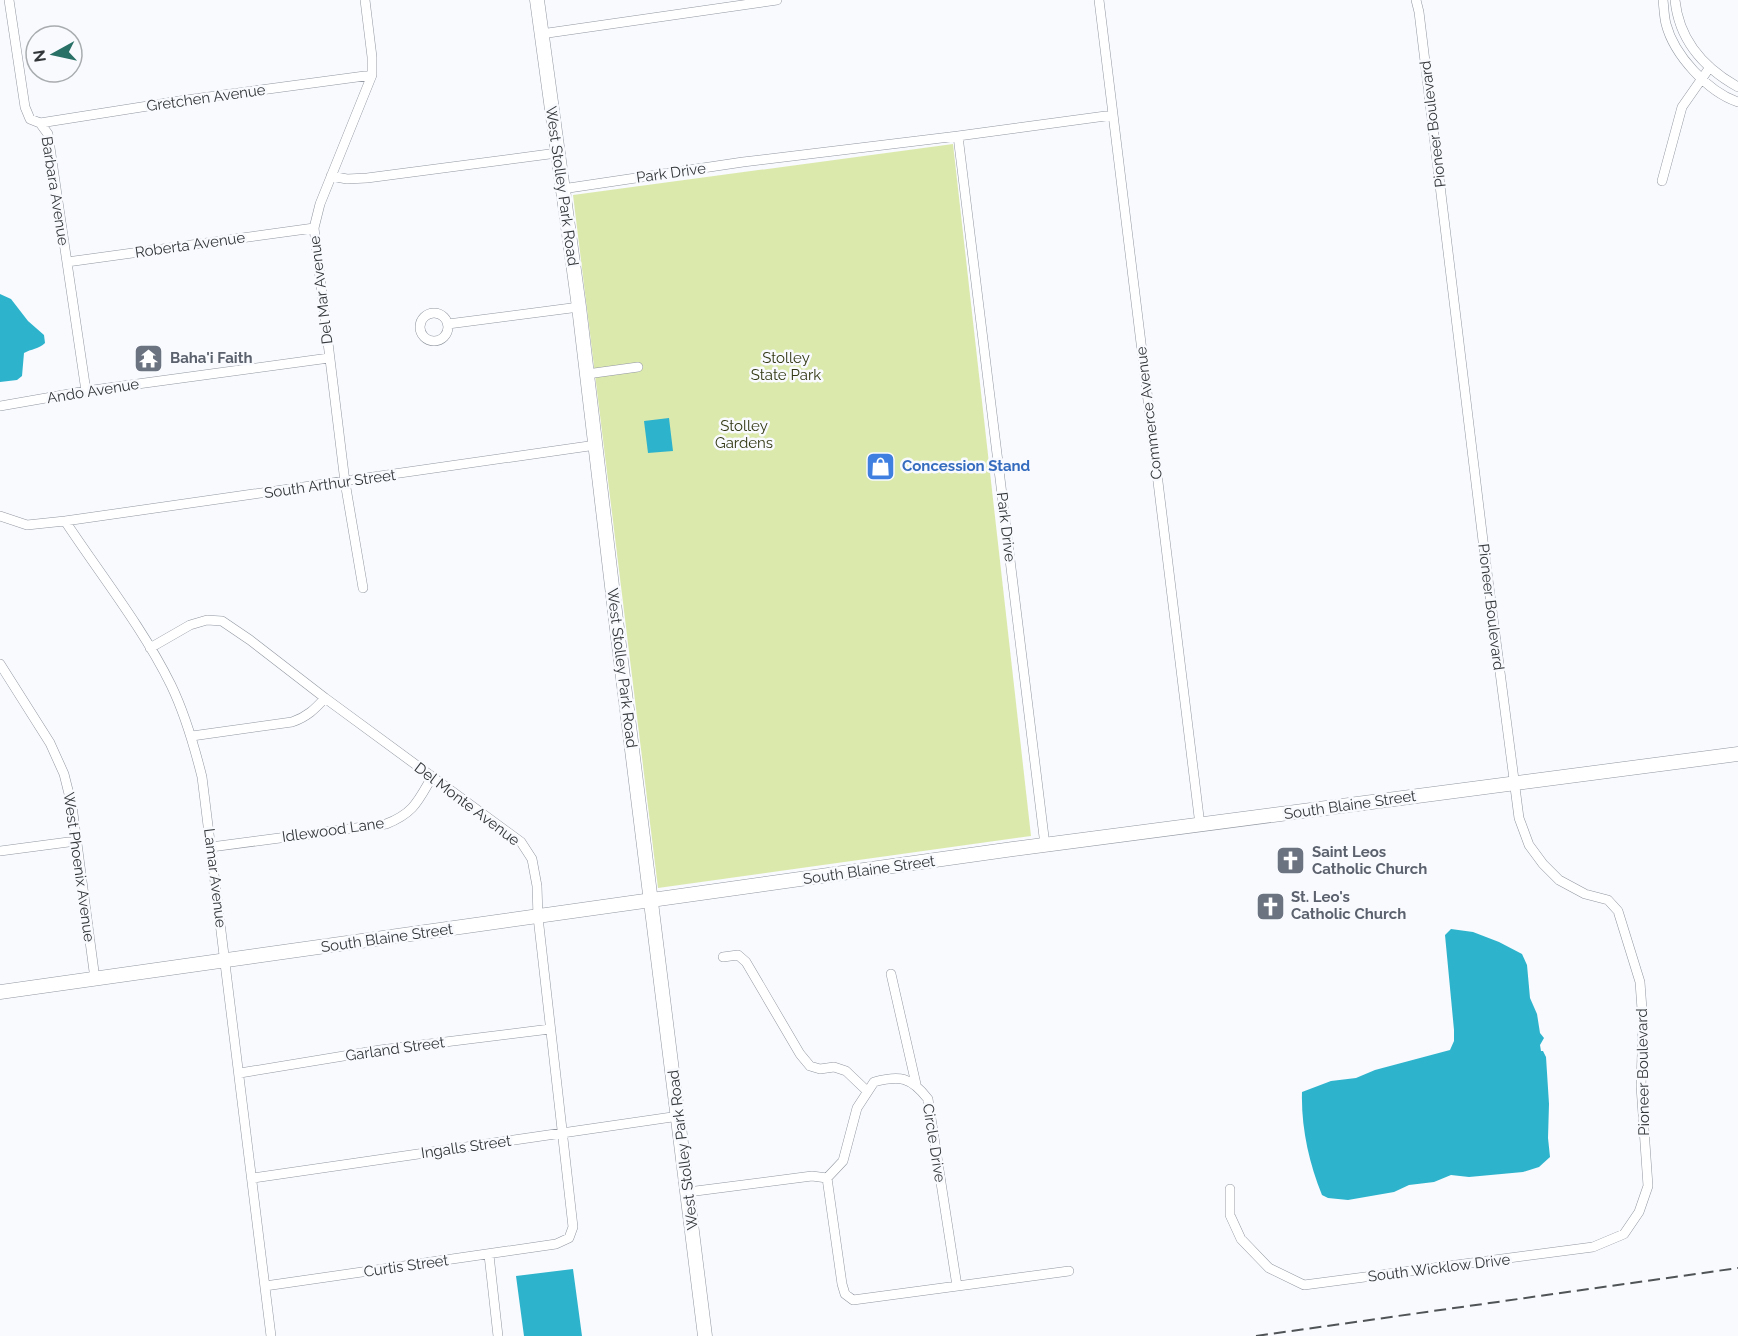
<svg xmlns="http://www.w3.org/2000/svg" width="1738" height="1336" viewBox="0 0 1738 1336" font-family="Raleway,sans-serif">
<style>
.green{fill:#dce9ad}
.water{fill:#2eb3cc}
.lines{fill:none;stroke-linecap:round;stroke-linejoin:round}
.street-casing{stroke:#9297a0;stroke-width:10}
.secondary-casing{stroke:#9297a0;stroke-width:15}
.street{stroke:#fff;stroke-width:9}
.secondary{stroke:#fff;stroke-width:14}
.rail{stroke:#515457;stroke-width:2;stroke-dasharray:12 6;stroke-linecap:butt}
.labels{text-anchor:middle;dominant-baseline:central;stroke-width:5;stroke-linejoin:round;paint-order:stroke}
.street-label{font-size:15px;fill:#333639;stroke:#f8fafe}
.worship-label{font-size:15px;font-weight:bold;fill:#5b616d;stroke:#f8fafe;text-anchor:start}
.park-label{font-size:15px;fill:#313712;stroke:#f8fafe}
.shop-label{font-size:15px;font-weight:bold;fill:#366cbe;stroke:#f8fafe;text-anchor:start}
</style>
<rect width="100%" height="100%" fill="#f8fafe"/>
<path class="green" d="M953,144l78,692 -373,52 -85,-693z"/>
<path class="water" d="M0,294l11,5 17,22 16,14 1,8c-6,6 -14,6 -21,10l-2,23 -5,4 -17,2z
M669,418l4,33 -25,2 -4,-32z
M1451,929l22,3 26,10 23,12 5,11 3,33 7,16 3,19 4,5 -4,7 1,6h2l3,6 3,47 -1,34 2,19 -11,10 -16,5 -54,5 -18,-2 -17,7 -25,3 -15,7 -46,8 -20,-2 -6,-3c-13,-32 -21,-68 -20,-103l29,-11 25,-3 19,-8 75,-20 4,-9v-11l-9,-95z
M573,1269l9,67h-58l-8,-60z"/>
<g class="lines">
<defs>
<path id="street" d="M9,0l16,107 5,12 10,4 8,11 38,257
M1099,0l101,825
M1663,0c1,8 1,16 3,24 8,31 42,68 72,78
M1675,0c4,40 29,68 63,87
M541,34l236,-34
M40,123l146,-23 186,-25
M958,136l87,709
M331,176l16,3 20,-1 190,-25
M1662,181l20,-74 28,-40
M562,189l181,-27 215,-26 155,-21
M67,262l247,-34
M420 327a14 14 0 1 1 28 0a14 14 0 1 1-28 0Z
M448,324l131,-17
M587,374l51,-7
M0,406l86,-15 243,-33
M0,516l27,9 38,-4 531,-76
M65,521c35,53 78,107 106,164 14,29 23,60 31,92l69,559
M363,588l-18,-106 -31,-254 6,-24 52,-129v-18l-7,-57
M150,648l40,-23 17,-5 15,1 28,19 75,58 196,144 11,17 5,27 1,31 35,310 -4,11 -13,6 -291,42
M0,664l50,79 14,31 8,32 23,173
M192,736l100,-14c15,-5 23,-13 33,-24
M211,847l175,-23c28,-11 32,-23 46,-47
M0,851l76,-10
M723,957l15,-2 8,7 54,92 10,12 10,3 14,-2 12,4 21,20
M891,974l25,110
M240,1073l140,-23 170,-21
M253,1178l426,-62
M1230,1189v26l11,24 28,29 35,17 289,-38 31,-13 15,-22 9,-26 -7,-100 2,-63 -3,-41 -22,-71 -10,-11 -23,-6 -26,-14 -16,-16 -14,-19 -10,-27 -35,-269 -65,-537 -3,-12
M688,1192l124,-16 15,2
M489,1255l9,81
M957,1286l-29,-187c-17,-22 -28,-24 -54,-17l-17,26 -14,53 -16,17 15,106 3,10 8,6 216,-29"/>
<path id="secondary" d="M537,0l42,307 39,330 87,699
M0,992l1013,-143 725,-95"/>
</defs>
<use href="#street" class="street-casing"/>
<use href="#secondary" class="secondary-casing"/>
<use href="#street" class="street"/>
<use href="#secondary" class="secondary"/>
<path class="rail" d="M1256,1336l482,-68"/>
</g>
<defs>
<symbol id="temple-square" viewBox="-11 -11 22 22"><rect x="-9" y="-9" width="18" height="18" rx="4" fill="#6b7280" stroke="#f8fafe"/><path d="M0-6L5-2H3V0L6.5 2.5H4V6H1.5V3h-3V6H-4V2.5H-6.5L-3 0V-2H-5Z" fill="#fff"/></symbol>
<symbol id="shop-square" viewBox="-11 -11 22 22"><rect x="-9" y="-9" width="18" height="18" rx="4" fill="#3f7fe0" stroke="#f8fafe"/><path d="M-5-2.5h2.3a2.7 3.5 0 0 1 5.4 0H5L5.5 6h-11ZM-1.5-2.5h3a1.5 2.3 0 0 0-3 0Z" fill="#fff"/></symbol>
<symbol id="church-square" viewBox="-11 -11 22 22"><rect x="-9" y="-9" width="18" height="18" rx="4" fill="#6b7280" stroke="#f8fafe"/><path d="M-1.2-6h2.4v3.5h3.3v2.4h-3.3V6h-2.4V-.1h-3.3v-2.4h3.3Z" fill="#fff"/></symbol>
</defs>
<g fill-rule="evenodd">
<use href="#temple-square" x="132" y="342" width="33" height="33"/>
<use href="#shop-square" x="864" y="450" width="33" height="33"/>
<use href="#church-square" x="1274" y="844" width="33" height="33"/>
<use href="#church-square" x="1254" y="890" width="33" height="33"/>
</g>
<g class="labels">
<g class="street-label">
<text transform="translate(206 98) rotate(-8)">Gretchen Avenue</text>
<text transform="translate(1433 124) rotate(-97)">Pioneer Boulevard</text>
<text transform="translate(671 173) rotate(-8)">Park Drive</text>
<text transform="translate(562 186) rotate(82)">West Stolley Park Road</text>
<text transform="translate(55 191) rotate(81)">Barbara Avenue</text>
<text transform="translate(190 245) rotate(-8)">Roberta Avenue</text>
<text transform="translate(321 290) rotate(-97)">Del Mar Avenue</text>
<text transform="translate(93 391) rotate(-9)">Ando Avenue</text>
<text transform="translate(1149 413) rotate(-97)">Commerce Avenue</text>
<text transform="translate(330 484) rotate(-8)">South Arthur Street</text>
<text transform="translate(1006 527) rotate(83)">Park Drive</text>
<text transform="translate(1491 607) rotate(83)">Pioneer Boulevard</text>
<text transform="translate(622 668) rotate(83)">West Stolley Park Road</text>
<text transform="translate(467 804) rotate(37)">Del Monte Avenue</text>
<text transform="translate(1350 805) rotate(-8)">South Blaine Street</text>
<text transform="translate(333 830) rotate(-8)">Idlewood Lane</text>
<text transform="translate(79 867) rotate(82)">West Phoenix Avenue</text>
<text transform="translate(869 870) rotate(-8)">South Blaine Street</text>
<text transform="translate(215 878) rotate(83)">Lamar Avenue</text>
<text transform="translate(387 938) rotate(-8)">South Blaine Street</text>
<text transform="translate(395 1049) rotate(-8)">Garland Street</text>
<text transform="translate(1643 1072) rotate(-91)">Pioneer Boulevard</text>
<text transform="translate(934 1143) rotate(81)">Circle Drive</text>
<text transform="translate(466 1147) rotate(-8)">Ingalls Street</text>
<text transform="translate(683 1150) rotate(-97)">West Stolley Park Road</text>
<text transform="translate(406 1266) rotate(-8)">Curtis Street</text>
<text transform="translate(1439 1268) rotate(-7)">South Wicklow Drive</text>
</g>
<g class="worship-label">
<text x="170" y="358">Baha'i Faith</text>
<text x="1312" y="852">Saint Leos<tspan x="1312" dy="17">Catholic Church</tspan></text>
<text x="1291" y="897">St. Leo's<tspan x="1291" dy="17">Catholic Church</tspan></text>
</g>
<g class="park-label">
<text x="786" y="358">Stolley<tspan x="786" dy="17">State Park</tspan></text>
<text x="744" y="426">Stolley<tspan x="744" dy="17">Gardens</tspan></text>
</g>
<g class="shop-label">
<text x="902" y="466">Concession Stand</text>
</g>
</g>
<g transform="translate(54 54) rotate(262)"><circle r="28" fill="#f8fafe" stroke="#a9acaf" stroke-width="1.5"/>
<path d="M0-4.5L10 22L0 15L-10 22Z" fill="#297066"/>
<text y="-9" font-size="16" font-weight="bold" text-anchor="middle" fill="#333639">N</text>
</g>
</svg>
